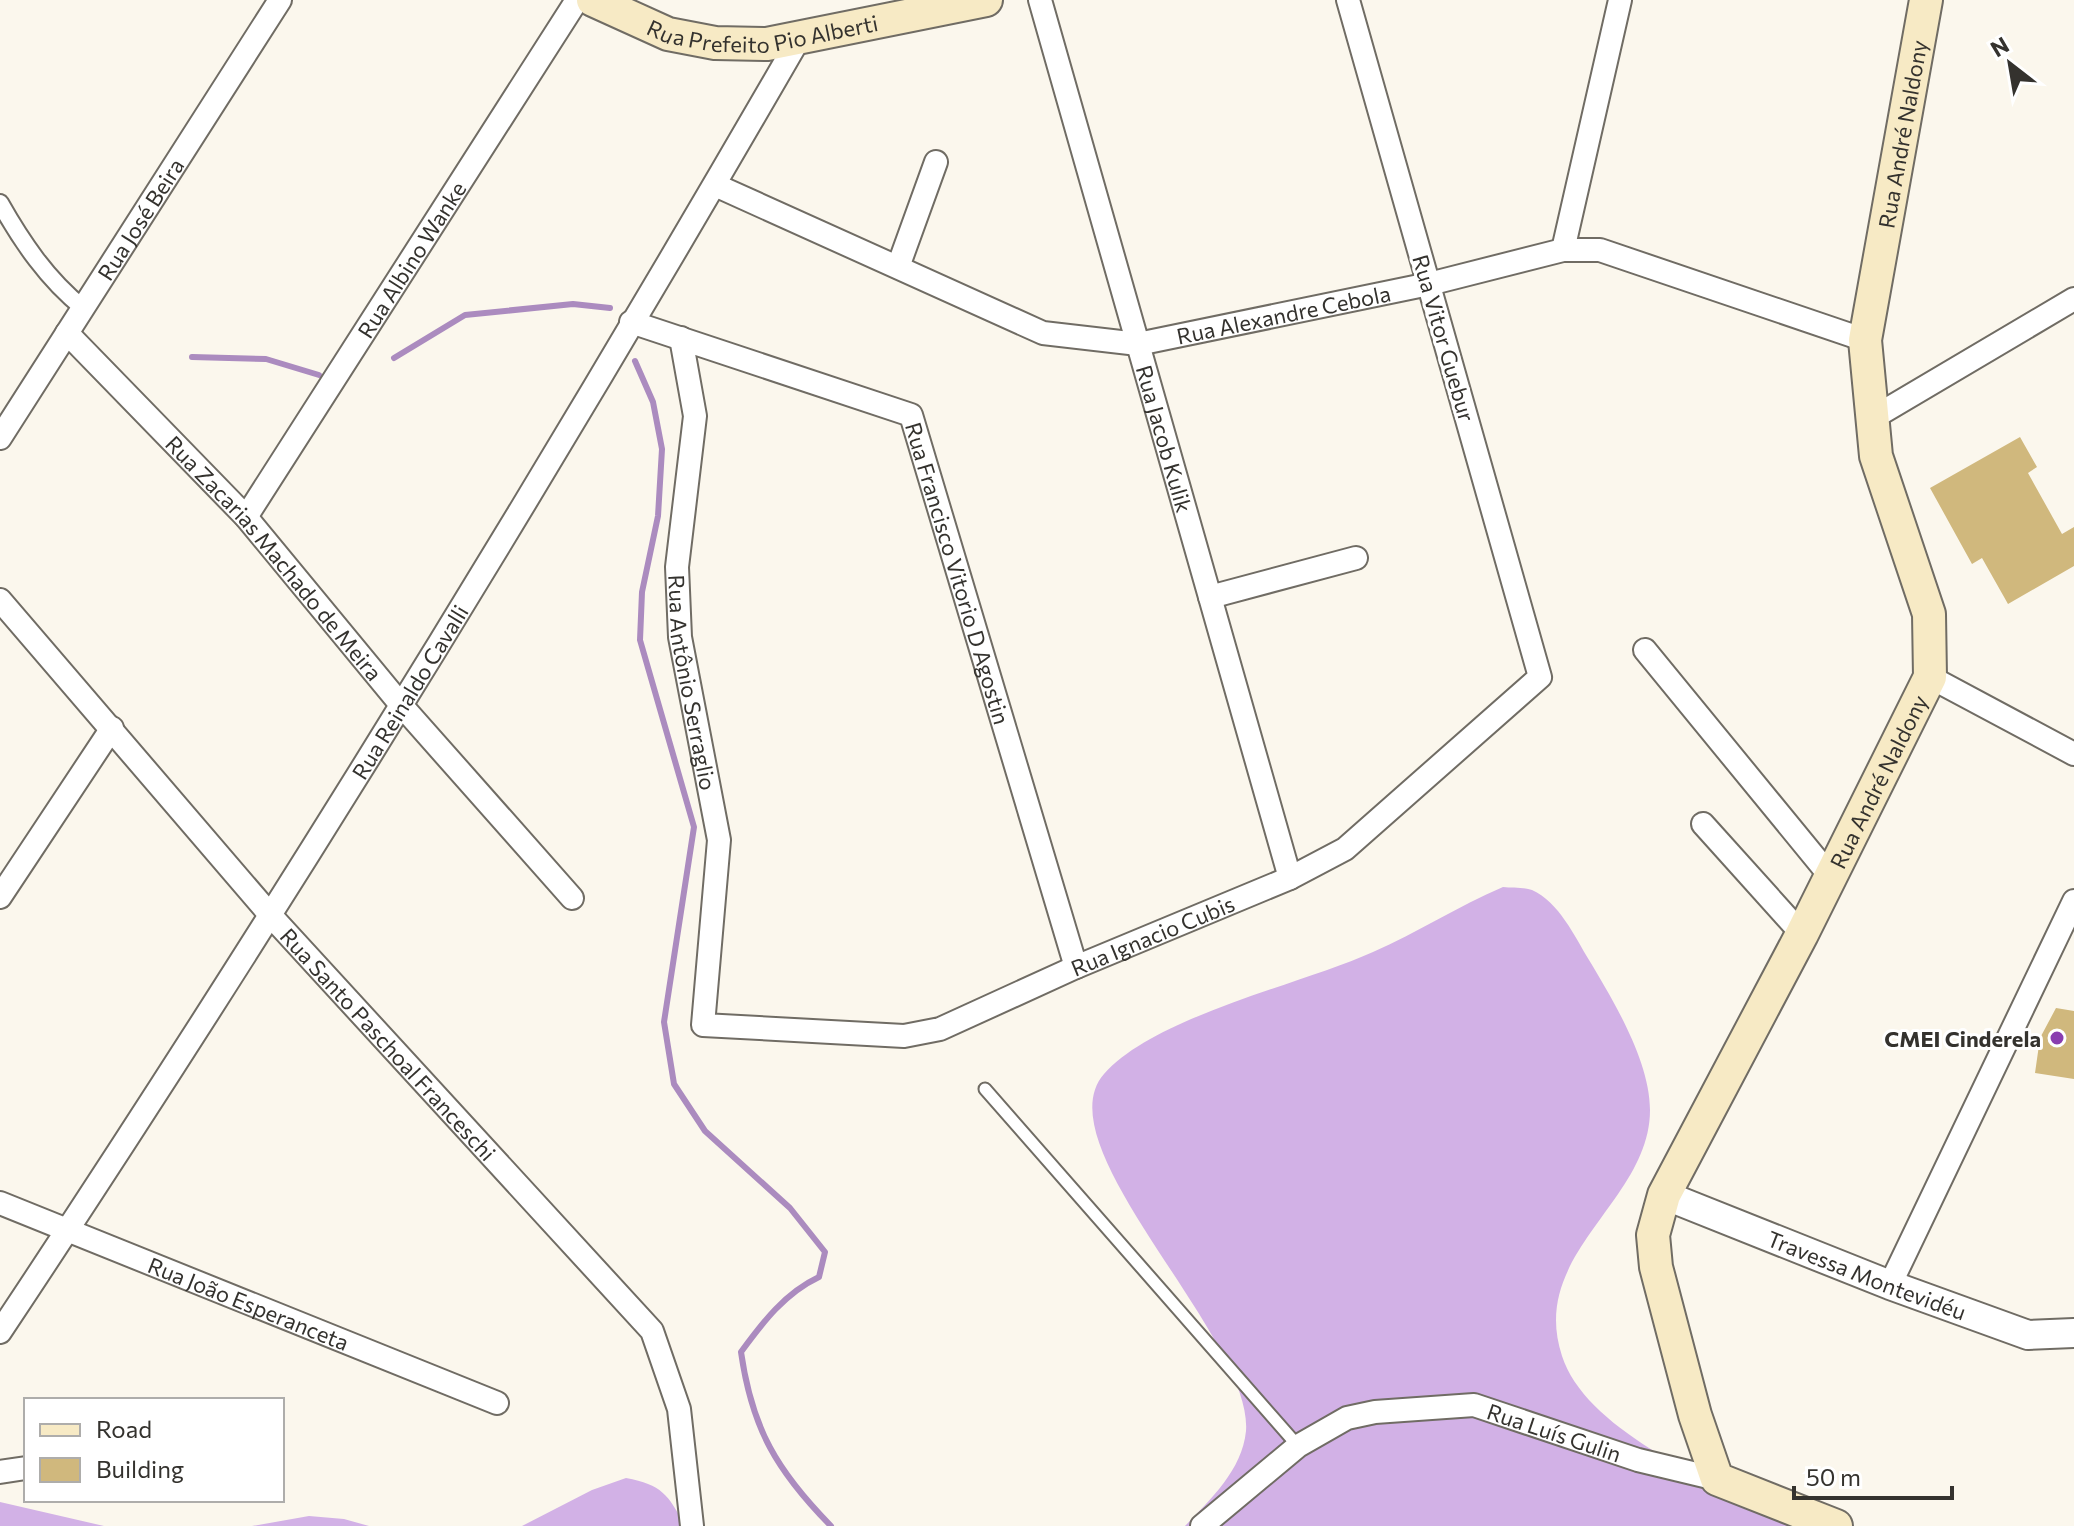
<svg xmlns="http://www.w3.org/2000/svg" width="2074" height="1526" viewBox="0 0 2074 1526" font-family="Commissioner,sans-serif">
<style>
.forest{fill:#d2b1e6}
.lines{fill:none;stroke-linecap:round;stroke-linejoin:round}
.stream{stroke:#ab8bbf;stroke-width:6}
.building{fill:#d0b87d}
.service-casing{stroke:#706c64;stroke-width:15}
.pedestrian-casing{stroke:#706c64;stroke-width:20}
.minor-casing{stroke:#706c64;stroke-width:26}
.tertiary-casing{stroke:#706c64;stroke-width:32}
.secondary-casing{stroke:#706c64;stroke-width:36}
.service{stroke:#fff;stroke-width:11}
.pedestrian{stroke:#fff;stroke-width:16}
.minor{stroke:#fff;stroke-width:22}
.tertiary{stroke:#fff;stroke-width:28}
.secondary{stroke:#f7eac5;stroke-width:32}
.poi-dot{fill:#893daf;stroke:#fff;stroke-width:3}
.labels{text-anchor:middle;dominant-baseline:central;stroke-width:6;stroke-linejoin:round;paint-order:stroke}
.street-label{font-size:22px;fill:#34322e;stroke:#fff}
.poi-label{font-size:22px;font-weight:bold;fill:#34322e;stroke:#fff;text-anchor:end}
</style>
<rect width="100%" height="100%" fill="#fbf7ed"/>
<path class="forest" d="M1503,887c9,1 21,0 29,3 27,12 43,47 57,70 24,40 61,101 61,150 0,92 -122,143 -88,246 26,81 176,139 249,170h-626c26,-27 57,-56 61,-95 7,-94 -205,-285 -142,-357 51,-58 196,-89 269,-122 44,-19 85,-46 130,-65z
M626,1478c36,7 42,16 59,48h-163l70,-36z
M0,1502l104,24h-104z
M309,1516l35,3 25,7h-117z"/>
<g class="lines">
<path class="stream" d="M192,357l74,2 53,16
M394,358l71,-43 108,-11 37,4
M635,361l18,41 9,47 -4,67 -16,76 -2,48 54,187 -30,195 10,62 31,47 85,77 35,44 -6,25c-34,16 -56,45 -78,75 11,77 36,119 90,174"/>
</g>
<path class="building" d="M2020,437l17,30 -9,6 34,61 12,-7v39l-66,38 -26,-46 -10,6 -42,-76z
M2056,1008l18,3v68l-39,-6 5,-35z"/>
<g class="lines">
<defs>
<path id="service" d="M985,1089l313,357"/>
<path id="pedestrian" d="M0,203c22,39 47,76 83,105"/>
<g id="minor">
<path id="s1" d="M1040,0l250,878"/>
<path id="s2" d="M715,185l328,148 95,11 291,-60 134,-34h37l265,90"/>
<path d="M1563,250l57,-250"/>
<path d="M898,267l38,-105"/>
<path id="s3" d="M631,322l280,93 165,552"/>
<path id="s4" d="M67,333l179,184 156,189 170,192"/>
<path id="s5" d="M681,338l14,78 -18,151 3,70 39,203 -16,185 201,11 36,-7 136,-62 214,-89 55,-29 195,-172 -192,-677"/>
<path d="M1871,419l203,-120"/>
<path id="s6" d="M0,438l280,-438"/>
<path id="s7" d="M246,517l331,-517"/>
<path d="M1210,597l146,-39"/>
<path id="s8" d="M0,600l272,317 380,414 27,78 13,117"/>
<path d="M1645,650l186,227"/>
<path d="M1930,677l144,77"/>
<path d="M1703,824l99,110"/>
<path d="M0,897l112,-169"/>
<path id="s9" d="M0,1203l497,200"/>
<path d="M1890,1285l184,-384"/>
<path id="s10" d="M0,1332c281,-423 546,-855 800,-1295"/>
<path d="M0,1472l26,-4"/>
<path id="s11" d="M1202,1526l96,-80 49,-28 28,-6 99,-7 164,55 79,19"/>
</g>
<g id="tertiary">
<path id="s12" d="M1664,1195l226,90 138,50 46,-2"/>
</g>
<g id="secondary">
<path id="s13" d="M593,0l75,34 47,9 52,1 219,-44"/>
<path id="s14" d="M1836,1526l-119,-47 -22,-64 -39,-148 -3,-32 11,-40 138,-261 128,-257 -1,-63 -53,-158 -11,-116 61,-340"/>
</g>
</defs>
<use href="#service" class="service-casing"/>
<use href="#pedestrian" class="pedestrian-casing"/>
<use href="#minor" class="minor-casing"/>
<use href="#tertiary" class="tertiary-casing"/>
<use href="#secondary" class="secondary-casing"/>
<use href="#service" class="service"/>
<use href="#pedestrian" class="pedestrian"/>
<use href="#minor" class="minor"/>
<use href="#tertiary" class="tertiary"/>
<use href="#secondary" class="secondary"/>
</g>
<circle class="poi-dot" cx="2057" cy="1038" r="8"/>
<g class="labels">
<g class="street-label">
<text stroke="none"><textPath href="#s13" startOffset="178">Rua Prefeito Pio Alberti</textPath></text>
<text stroke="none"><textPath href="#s14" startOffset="1560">Rua André Naldony</textPath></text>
<text stroke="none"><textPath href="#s6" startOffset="260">Rua José Beira</textPath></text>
<text stroke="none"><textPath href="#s7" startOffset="306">Rua Albino Wanke</textPath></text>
<text stroke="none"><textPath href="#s2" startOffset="604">Rua Alexandre Cebola</textPath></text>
<text transform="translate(1444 338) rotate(74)">Rua Vitor Guebur</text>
<text stroke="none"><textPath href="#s1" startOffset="456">Rua Jacob Kulik</textPath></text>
<text stroke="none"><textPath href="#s4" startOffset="306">Rua Zacarias Machado de Meira</textPath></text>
<text stroke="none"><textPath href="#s3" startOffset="460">Rua Francisco Vitorio D Agostin</textPath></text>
<text stroke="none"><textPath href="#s5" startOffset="348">Rua Antônio Serraglio</textPath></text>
<text stroke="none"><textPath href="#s10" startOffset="760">Rua Reinaldo Cavalli</textPath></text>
<text stroke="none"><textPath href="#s14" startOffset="888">Rua André Naldony</textPath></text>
<text stroke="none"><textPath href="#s5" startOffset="1164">Rua Ignacio Cubis</textPath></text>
<text stroke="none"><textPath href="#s8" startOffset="590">Rua Santo Paschoal Franceschi</textPath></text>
<text stroke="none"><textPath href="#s12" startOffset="218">Travessa Montevidéu</textPath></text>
<text stroke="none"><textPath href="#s9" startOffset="268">Rua João Esperanceta</textPath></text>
<text stroke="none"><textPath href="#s11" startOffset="394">Rua Luís Gulin</textPath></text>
</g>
<g class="poi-label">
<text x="2041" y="1038">CMEI Cinderela</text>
</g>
</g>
<rect x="24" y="1398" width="260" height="104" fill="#ffffff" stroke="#aeadab" stroke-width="2"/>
<rect x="40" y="1424" width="40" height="12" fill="#f7eac5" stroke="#aeadab" stroke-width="2"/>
<text x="96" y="1438" font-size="24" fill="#34322e">Road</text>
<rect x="40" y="1458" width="40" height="24" fill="#d0b87d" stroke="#aeadab" stroke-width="2"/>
<text x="96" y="1478" font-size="24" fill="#34322e">Building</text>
<g transform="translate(2010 64) rotate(329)" stroke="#ffffff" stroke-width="6" paint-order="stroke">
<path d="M0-6L14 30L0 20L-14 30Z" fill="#34322e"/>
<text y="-12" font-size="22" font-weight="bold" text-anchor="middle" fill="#34322e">N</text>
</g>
<path d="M1794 1486v12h158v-12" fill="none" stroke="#34322e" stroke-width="4"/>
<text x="1806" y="1486" font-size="24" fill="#34322e" stroke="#ffffff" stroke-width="6" paint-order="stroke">50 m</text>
</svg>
